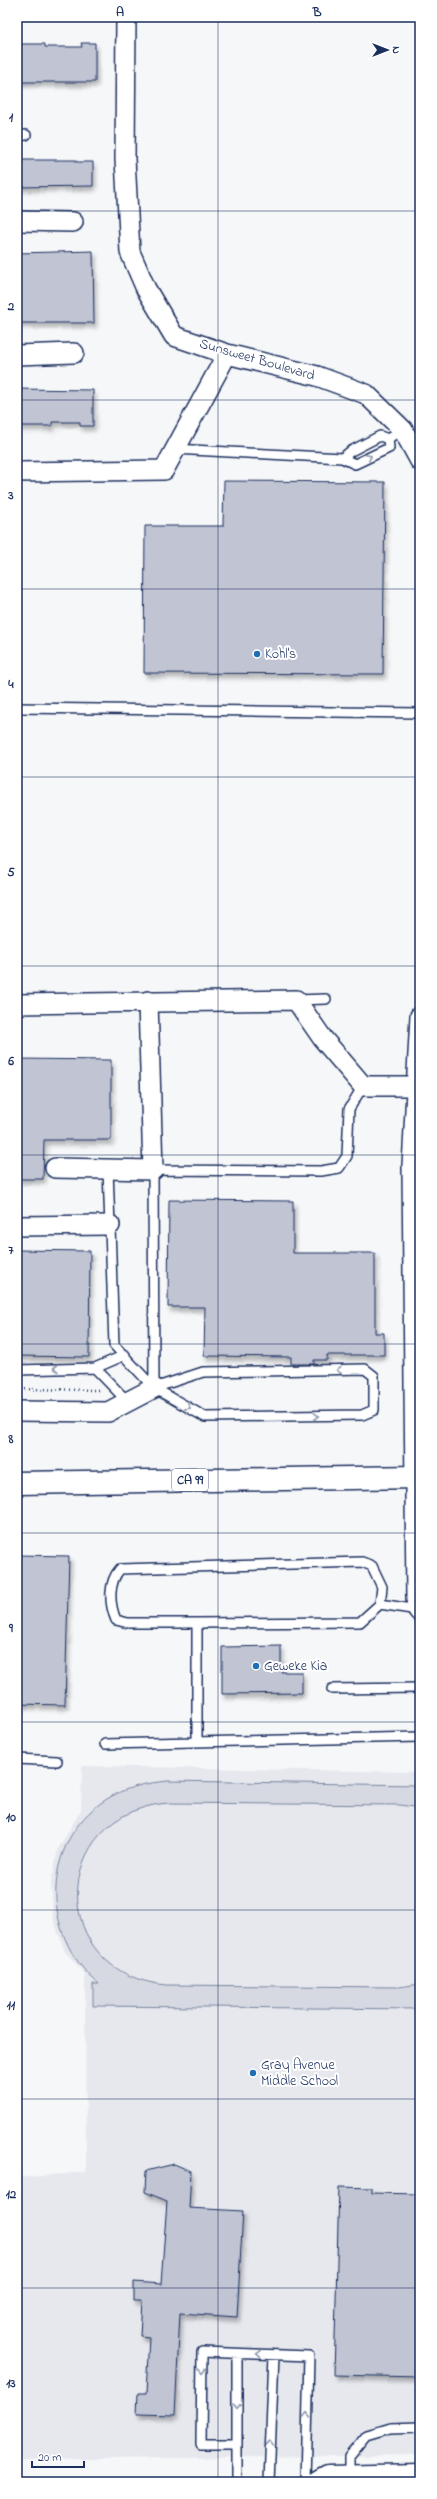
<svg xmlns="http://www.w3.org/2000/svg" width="437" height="2499" viewBox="0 0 437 2499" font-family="'Indie Flower',sans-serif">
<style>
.built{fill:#e6e8ee}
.green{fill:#d6d9e2;stroke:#7884a0}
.building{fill:#c0c4d3;stroke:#1b2f5e;filter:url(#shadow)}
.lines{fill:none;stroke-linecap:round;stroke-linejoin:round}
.service-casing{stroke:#1b2f5e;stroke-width:12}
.minor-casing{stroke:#1b2f5e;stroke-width:22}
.secondary-casing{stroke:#1b2f5e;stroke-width:25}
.trunk-casing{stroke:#1b2f5e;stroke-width:25}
.path{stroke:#1b2f5e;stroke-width:2.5;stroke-dasharray:1 3;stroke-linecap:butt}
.service{stroke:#fff;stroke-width:9}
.minor{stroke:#fff;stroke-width:19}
.secondary{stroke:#fff;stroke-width:22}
.trunk{stroke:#fff;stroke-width:22}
.oneway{stroke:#8d97ae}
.grid{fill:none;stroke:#1b2f5e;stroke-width:1;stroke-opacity:0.55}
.poi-dot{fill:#1f6fb2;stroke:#fff;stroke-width:1.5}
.labels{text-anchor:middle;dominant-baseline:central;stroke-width:4;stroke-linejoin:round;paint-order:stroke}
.shield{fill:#fff;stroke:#5f6d8e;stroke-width:1}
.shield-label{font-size:13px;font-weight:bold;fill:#1b2f5e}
.street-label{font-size:14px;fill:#1b2f5e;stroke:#fff}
.poi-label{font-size:14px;fill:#1b2f5e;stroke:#fff;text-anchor:start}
.neatline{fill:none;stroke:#1b2f5e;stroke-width:1.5}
.grid-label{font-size:13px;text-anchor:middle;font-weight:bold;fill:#1b2f5e}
</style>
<defs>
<filter id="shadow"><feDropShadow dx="2.5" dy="4.5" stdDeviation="2" flood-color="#0004"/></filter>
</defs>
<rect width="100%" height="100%" fill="#f6f7f9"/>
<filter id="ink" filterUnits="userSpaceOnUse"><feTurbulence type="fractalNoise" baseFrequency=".025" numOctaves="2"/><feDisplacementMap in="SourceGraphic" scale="8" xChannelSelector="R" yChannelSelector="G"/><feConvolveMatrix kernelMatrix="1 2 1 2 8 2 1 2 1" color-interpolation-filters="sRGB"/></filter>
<g filter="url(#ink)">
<path class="built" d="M82,1766l338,6v683l-403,5v-282l69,-6 -1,-198 -20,-22 -12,-34 -2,-35 7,-34 23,-39z"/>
<path class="green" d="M168,1781l250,4h2v23l-20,-3 -232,-2c-120,10 -121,172 -1,182l232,2 21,-3v25l-327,-3v-22h6c-61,-49 -58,-149 13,-188 18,-10 36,-13 56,-15z"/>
<path class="building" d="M81,43h14v39h-78v-38h28v3h37z
M17,160h59v2h17v24l-76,1z
M93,251l1,72h-77v-70z
M17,389l76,1v36h-13v-4h-28v4h-35z
M224,481l161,1 -2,192 -239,-1 1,-147h78z
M17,1059l94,1v80h-67l-1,39h-26z
M169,1200l124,1v52h82v80h9v22h-57v5h-13v4h-23v-7l-87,-1 1,-49h-37z
M17,1250l73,1 -1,106 -72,-1z
M17,1555l52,1 -4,149 -48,-1z
M281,1646v26h21v21l-80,1v-47z
M174,2164l17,7 -2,37 54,3 -6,106 -57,-4 -5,102 -38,-1 1,-21h8l3,-56 -9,-1 2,-36h-8v-18l27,2 6,-83 -22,-9 1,-21z
M339,2187l33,1v5l48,1v183l-86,-2z"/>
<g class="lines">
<defs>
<path id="service" d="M17,136l9,-1
M174,449l168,9 13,6 34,-16 -1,-9
M342,458l9,-7 29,-15 8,3 4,-3
M17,708l403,5
M296,1000l30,-1
M108,1169l6,176 40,43 51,29 157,-2 12,-5v-34l-9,-7 -162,3 -49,16
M95,1368l33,34
M17,1370l78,-2 30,-13
M154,1388l-1,-218 168,1 18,-3 8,-12 2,-47 14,-23
M380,1604l38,6
M197,1623l163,-1 20,-18 2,-17 -10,-21 -10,-4 -242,7c-12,14 -11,34 -4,51l12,3h69v119
M332,1689l88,-1
M105,1744l315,-7
M17,1759l40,2
M237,2354v128
M236,2444h-35l1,-92 107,4 -3,126
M349,2477v-20l18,-22 24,-7 29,-1
M269,2482l5,-127"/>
<path id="minor" d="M126,17l-1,142 5,93 16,37 28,47 53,18 90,22 49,18 37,36 17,31
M17,221l56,1
M17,355l57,-2
M17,472l147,-2 63,-116
M17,1004l279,-4 27,39 40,47h57
M420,1016l-8,150 4,433 2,11 2,2
M55,1168l98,2 -5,-169
M17,1226l93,-1
M17,1411l91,1 46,-24"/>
<path id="secondary" d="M319,2482l9,-5 92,-2"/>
<path id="trunk" d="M17,1483l403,-6"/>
</defs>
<use href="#service" class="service-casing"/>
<use href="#minor" class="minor-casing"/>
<use href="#secondary" class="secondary-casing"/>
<use href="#trunk" class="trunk-casing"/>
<path class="path" d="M17,1389l81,1"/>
<use href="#service" class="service"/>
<use href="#minor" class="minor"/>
<use href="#secondary" class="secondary"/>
<use href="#trunk" class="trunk"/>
</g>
<defs><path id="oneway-chevron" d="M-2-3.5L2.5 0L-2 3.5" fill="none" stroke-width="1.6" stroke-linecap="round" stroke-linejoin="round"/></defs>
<g class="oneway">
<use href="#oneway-chevron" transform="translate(369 457) rotate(-27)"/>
<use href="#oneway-chevron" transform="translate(56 1368) rotate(180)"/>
<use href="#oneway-chevron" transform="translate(339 1370) rotate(179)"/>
<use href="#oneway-chevron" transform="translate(188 1407) rotate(29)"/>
<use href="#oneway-chevron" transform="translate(316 1416) rotate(-1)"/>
<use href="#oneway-chevron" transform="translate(259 2354) rotate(-178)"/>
<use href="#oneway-chevron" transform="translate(202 2370) rotate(90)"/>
<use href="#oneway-chevron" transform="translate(237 2407) rotate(91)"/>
<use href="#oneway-chevron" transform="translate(307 2415) rotate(-89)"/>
<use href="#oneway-chevron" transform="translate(270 2443) rotate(-88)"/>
</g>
</g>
<path class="grid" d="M218,17v2465M17,211h403M17,400h403M17,589h403M17,777h403M17,966h403M17,1155h403M17,1344h403M17,1533h403M17,1722h403M17,1910h403M17,2099h403M17,2288h403"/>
<g class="poi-dot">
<circle cx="257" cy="654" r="4"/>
<circle cx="256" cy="1666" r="4"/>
<circle cx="253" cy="2073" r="4"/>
</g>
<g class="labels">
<rect class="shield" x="172" y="1469" width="36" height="22" rx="3"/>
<g class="shield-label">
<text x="190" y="1480">CA 99</text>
</g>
<g class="street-label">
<text transform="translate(257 360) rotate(16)">Sunsweet Boulevard</text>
</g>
<g class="poi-label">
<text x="265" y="654">Kohl's</text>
<text x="264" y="1666">Geweke Kia</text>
<text x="261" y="2065">Gray Avenue<tspan x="261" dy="16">Middle School</tspan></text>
</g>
</g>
<rect width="437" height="2499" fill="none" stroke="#fff" stroke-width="44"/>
<g transform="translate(387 50) rotate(90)" stroke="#ffffff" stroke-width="3" paint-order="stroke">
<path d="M0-3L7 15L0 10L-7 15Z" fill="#1b2f5e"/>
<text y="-6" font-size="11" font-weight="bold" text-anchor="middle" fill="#1b2f5e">N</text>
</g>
<path d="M32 2461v6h52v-6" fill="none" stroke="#1b2f5e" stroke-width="2"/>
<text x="38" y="2461" font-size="12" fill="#1b2f5e" stroke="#ffffff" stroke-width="3" paint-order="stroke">20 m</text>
<rect x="22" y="22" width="393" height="2455" class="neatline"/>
<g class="grid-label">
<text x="120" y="16">A</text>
<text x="317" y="16">B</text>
<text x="11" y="121">1</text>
<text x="11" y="310">2</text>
<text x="11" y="499">3</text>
<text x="11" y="688">4</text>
<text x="11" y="876">5</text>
<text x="11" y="1065">6</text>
<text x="11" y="1254">7</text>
<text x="11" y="1443">8</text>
<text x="11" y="1632">9</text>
<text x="11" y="1821">10</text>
<text x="11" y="2009">11</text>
<text x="11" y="2198">12</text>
<text x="11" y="2387">13</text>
</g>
</svg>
